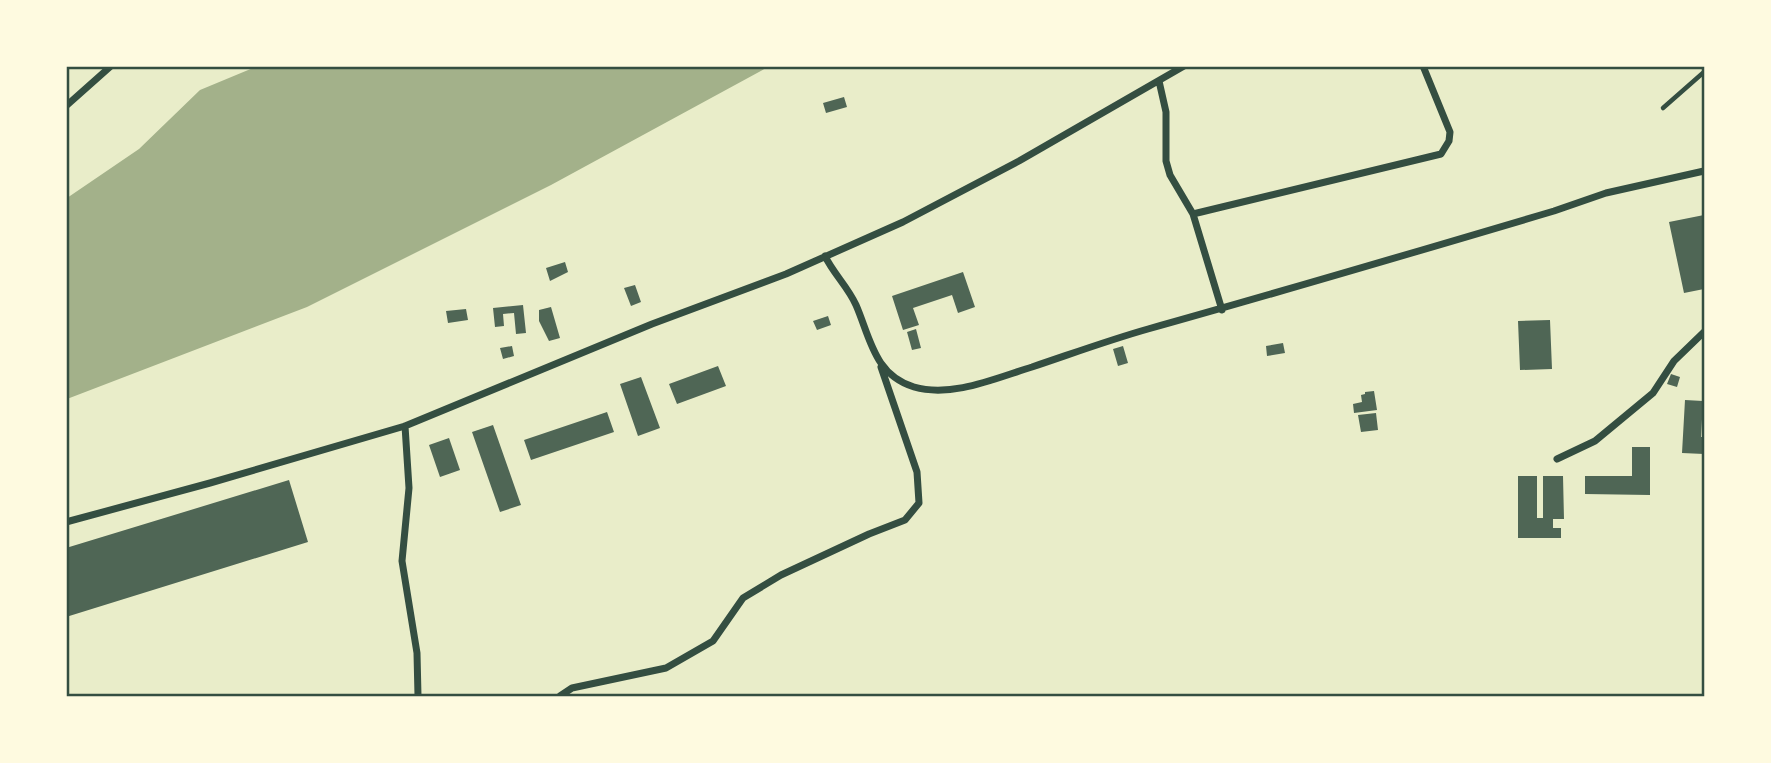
<svg xmlns="http://www.w3.org/2000/svg" width="1771" height="763" viewBox="0 0 1771 763" font-family="Figtree,sans-serif">
<style>
.water{fill:#a3b18a}
.building{fill:#4f6655}
.lines{fill:none;stroke-linecap:round;stroke-linejoin:round}
.service{stroke:#344e41;stroke-width:4.5}
.minor{stroke:#344e41;stroke-width:7}
.neatline{fill:none;stroke:#344e41;stroke-width:2.5}
</style>
<rect width="100%" height="100%" fill="#e9edc9"/>
<path class="water" d="M258,66h510v1l-217,118 -244,122 -240,92v-201l72,-49 61,-59z"/>
<path class="building" d="M844,97l3,10 -21,6 -3,-10z
M1704,215v74l-20,4 -15,-71z
M565,262l3,10 -18,9 -4,-13z
M963,272l12,35 -17,6 -6,-18 -39,13 6,17 -16,5 -11,-34z
M635,285l6,17 -10,4 -7,-18z
M523,305l3,28 -10,1 -2,-21 -11,1 1,12 -9,1 -2,-19z
M551,307l9,31 -11,3 -10,-20v-11z
M466,309l2,11 -20,3 -2,-12z
M828,316l3,9 -14,5 -4,-9z
M1550,320l2,49 -32,1 -2,-49z
M916,329l5,19 -9,2 -5,-18z
M1283,343l2,10 -18,3 -1,-10z
M512,346l2,10 -11,3 -3,-11z
M1123,346l5,17 -10,3 -5,-17z
M718,366l8,20 -49,18 -8,-20z
M1671,374l9,3 -3,10 -10,-3z
M641,377l19,51 -22,8 -18,-52z
M1374,391l3,19 -23,3 -1,-9 9,-2 -1,-7 4,-1v-2z
M1685,400l18,1 -2,36h3v17l-22,-1z
M607,412l7,20 -83,28 -7,-20z
M1376,413l2,17 -17,2 -3,-17z
M493,425l28,80 -21,7 -28,-80z
M449,438l11,32 -20,7 -11,-32z
M1632,447h18v48l-65,-1v-18h47z
M1518,476h19v42h6v-42h20l1,43h-11v9h8v10h-43z
M289,480l19,62 -242,75v-69z"/>
<g class="lines">
<path class="service" d="M1663,108l41,-36"/>
<path class="minor" d="M1159,81l7,31v49l4,14 23,39 29,96
M66,106l45,-40
M1193,214l248,-60 8,-13 1,-9 -27,-66
M825,256c8,17 23,31 31,49 14,32 18,70 58,82 38,11 82,-9 118,-20 39,-13 77,-27 116,-38 136,-38 271,-78 406,-118l52,-18 98,-22
M405,426l4,62 -7,73 15,92 1,43
M1557,459l38,-18 58,-48 21,-32 30,-29
M66,522l144,-39 195,-57 247,-102 134,-50 117,-52 116,-61 165,-95
M560,696l12,-8 94,-20 47,-27 30,-43 38,-23 88,-41 36,-14 14,-17 -2,-31 -36,-105"/>
</g>
<rect width="1771" height="763" fill="none" stroke="#fefae0" stroke-width="136"/>
<rect x="68" y="68" width="1635" height="627" class="neatline"/>
</svg>
